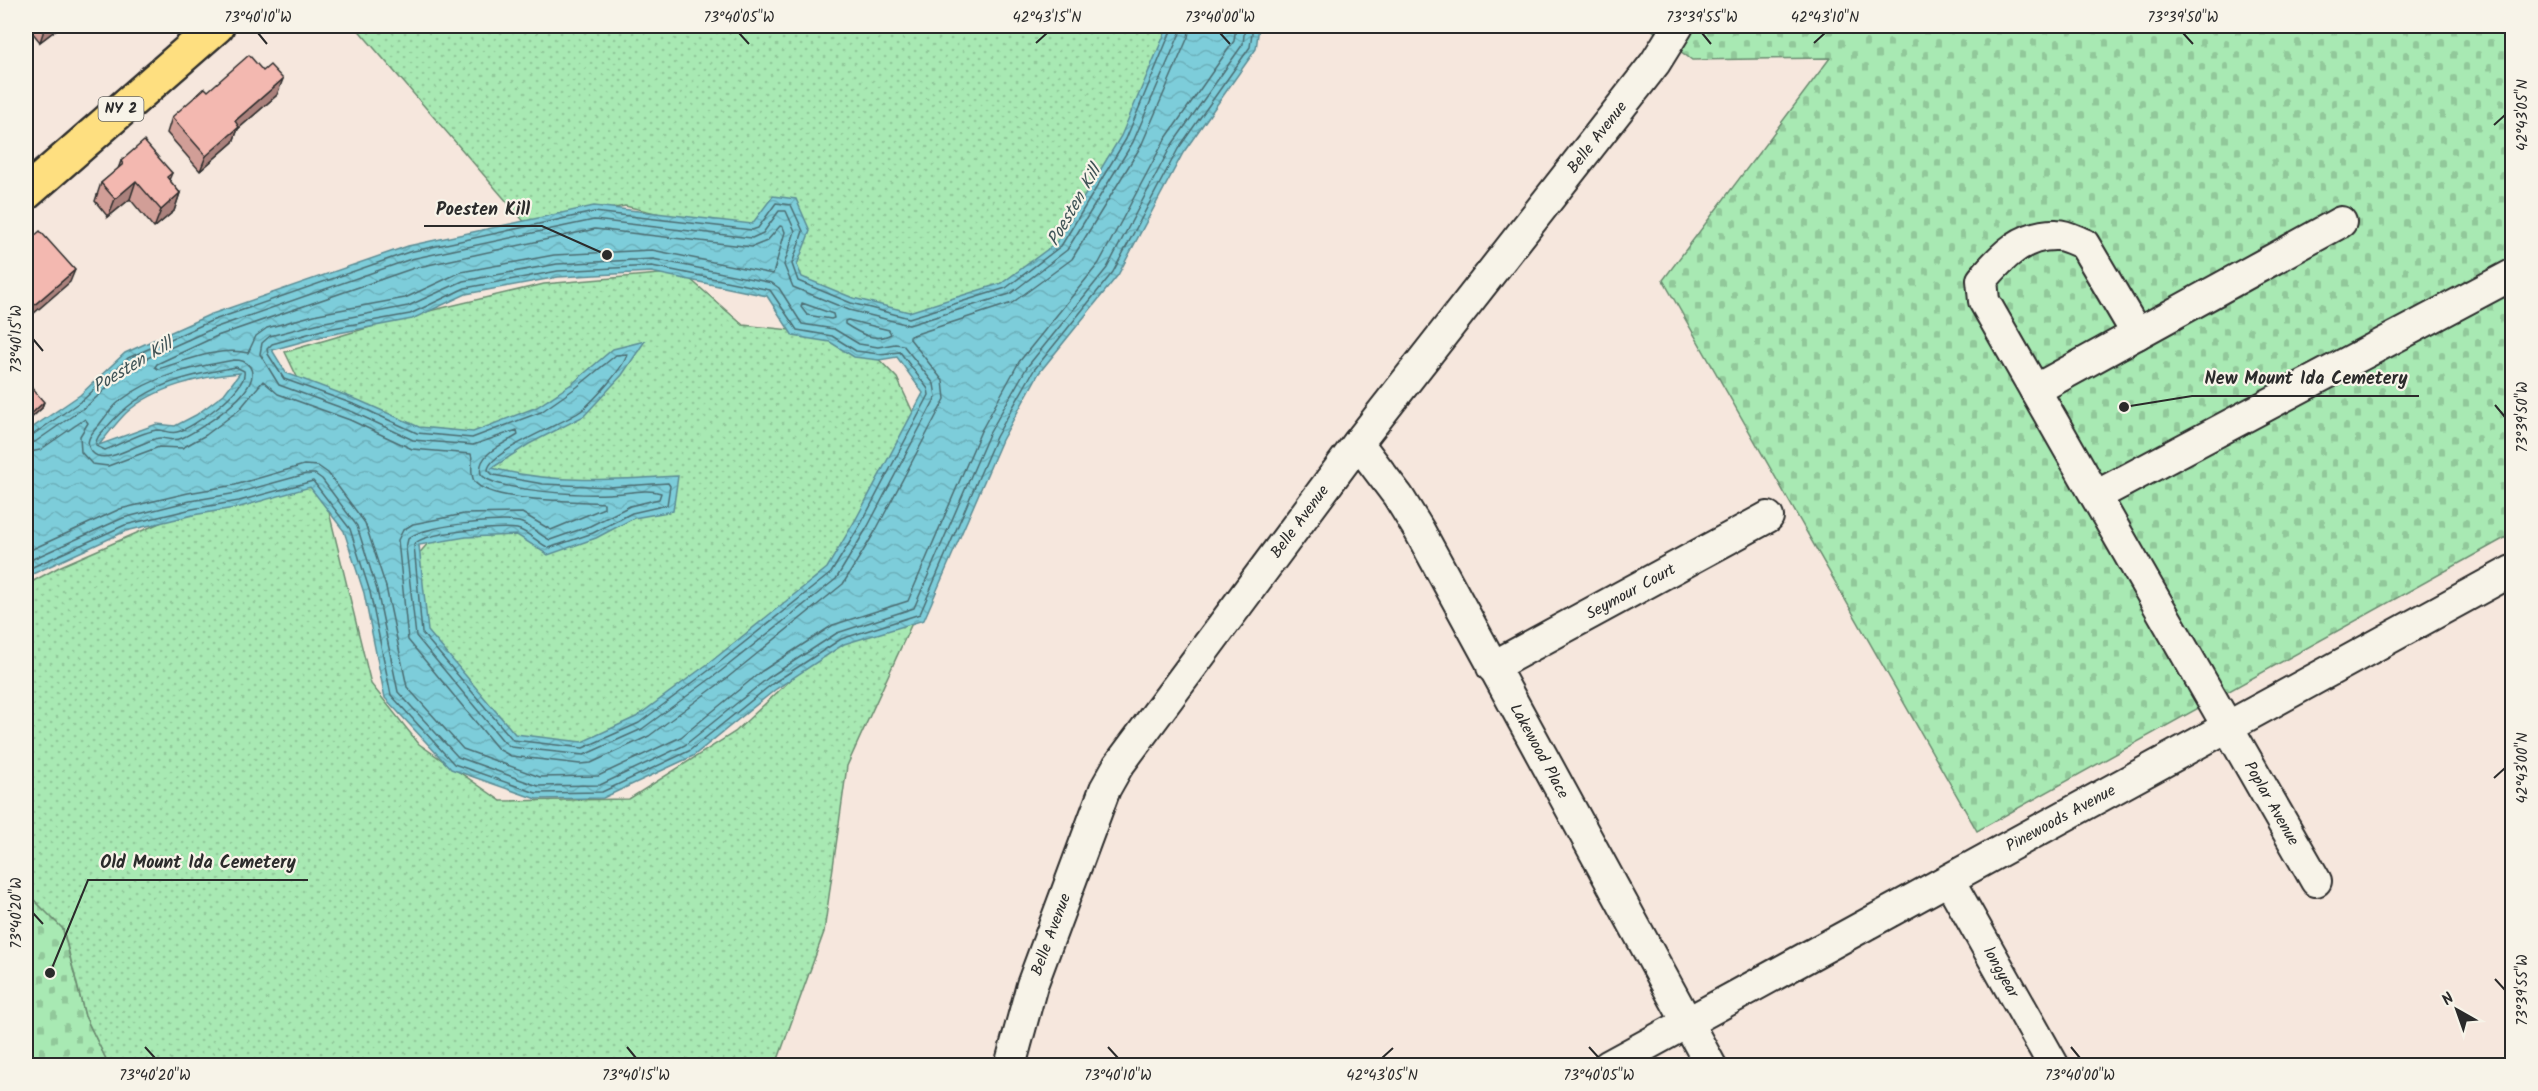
<svg xmlns="http://www.w3.org/2000/svg" width="2538" height="1091" viewBox="0 0 2538 1091" font-family="Kalam,sans-serif">
<style>
.cemetery{fill:url(#cemetery-stones);stroke:#6a8a6f;stroke-width:1.5}
.park{fill:url(#park-dots);stroke:#6a8a6f;stroke-width:1.5}
.water{fill:url(#water-waves);stroke:#5c8c94;stroke-width:1.5;fill-rule:evenodd}
.lines{fill:none;stroke-linecap:round;stroke-linejoin:round}
.shore{stroke:#4c6c71;stroke-width:1.5}
.minor-casing{stroke:#2b2b2b;stroke-width:34}
.major-casing{stroke:#2b2b2b;stroke-width:38}
.minor{stroke:#f7f3e8;stroke-width:30}
.major{stroke:#fedf80;stroke-width:33}
.wall{fill:#d19e97;stroke:#2b2b2b;stroke-width:1.5}
.shaded-wall{fill:#aa817b;stroke:#2b2b2b;stroke-width:1.5}
.building{fill:#f3b8b0;stroke:#2b2b2b;stroke-width:1.5}
.ticks{fill:none;stroke:#2b2b2b;stroke-width:2}
.labels{text-anchor:middle;dominant-baseline:central;stroke-width:4.5;stroke-linejoin:round;paint-order:stroke}
.shield{fill:#f7f3e8;stroke:#686764;stroke-width:1.5}
.shield-label{font-size:15px;font-weight:bold;fill:#2b2b2b}
.street-label{font-size:16px;fill:#2b2b2b;stroke:#f7f3e8}
.water-label{font-size:18px;font-style:italic;fill:#405457;stroke:#f7f3e8}
.leader{fill:none;stroke:#2b2b2b;stroke-width:2}
.callout-dot{fill:#2b2b2b;stroke:#f7f3e8;stroke-width:2}
.callout-label{font-size:18px;text-anchor:middle;font-weight:bold;fill:#2b2b2b;stroke:#f7f3e8;stroke-width:4.5;stroke-linejoin:round;paint-order:stroke}
.neatline{fill:none;stroke:#2b2b2b;stroke-width:2}
.ticks-label{font-size:15px;text-anchor:middle;fill:#2b2b2b}
</style>
<defs>
<pattern id="cemetery-stones" width="16" height="16" patternUnits="userSpaceOnUse" patternTransform="scale(1.5)"><rect width="16" height="16" fill="#a8e9b3"/><path d="M2 7V4a2 2 0 0 1 4 0v3zM10 15v-3a2 2 0 0 1 4 0v3z" fill="#91c89a"/></pattern>
<pattern id="park-dots" width="8" height="8" patternUnits="userSpaceOnUse" patternTransform="scale(1.5)"><rect width="8" height="8" fill="#a8e9b3"/><path d="M2 2h.1M6 6h.1" fill="none" stroke="#91c89a" stroke-width="1.8" stroke-linecap="round"/></pattern>
<pattern id="water-waves" width="16" height="10" patternUnits="userSpaceOnUse" patternTransform="scale(1.5)"><rect width="16" height="10" fill="#7dcdda"/><path d="M0 5q4-4 8 0t8 0" fill="none" stroke="#6cb0bb"/></pattern>
</defs>
<rect width="100%" height="100%" fill="#f6e7dd"/>
<filter id="ink" filterUnits="userSpaceOnUse"><feTurbulence type="fractalNoise" baseFrequency=".0167" numOctaves="2"/><feDisplacementMap in="SourceGraphic" scale="12" xChannelSelector="R" yChannelSelector="G"/><feConvolveMatrix kernelMatrix="1 2 1 2 8 2 1 2 1" color-interpolation-filters="sRGB"/></filter>
<g filter="url(#ink)">
<path class="cemetery" d="M1647,26h865v508l-535,297 -314,-551 167,-222 -138,2z
M26,892l36,34 23,90 24,49h-83z"/>
<path class="park" d="M355,26h820l-42,102 -72,116 -56,47 -94,28 -112,-38 -52,-47 -122,-28 -98,19z
M682,272l61,53 114,12 40,41 38,82 -64,94 -222,165 -71,27 -71,-11 -84,-99 -8,-78 76,-86 -190,-87 -16,-33 123,-36 136,-32z
M319,471l52,213 48,60 82,57 128,-2 106,-67 115,-108 118,-124 -121,266 -23,166 -48,133h-667l-24,-49 -22,-87 -37,-37v-307l35,-19 140,-61z"/>
<path class="water" d="M1168,26h91l-3,23 -73,104 -65,122 -79,98 -37,67 -78,180 -80,24 -68,45 -83,67 -90,42 -67,1 -85,-30 -66,-71 -21,-105 -20,-62 -34,-44 -70,20 -47,8 -67,16 -100,46v-145l54,-37 45,-42 84,-38 199,-69 186,-40 158,18 21,-28 23,3 14,32 -13,34 5,12 51,21 56,14 93,-29 54,-40 65,-107zM651,272l116,24 26,40 37,6 24,15 25,3 18,-3 26,36 -67,126 -29,49 -114,92 -77,57 -54,25 -67,-8 -87,-103 -9,-86 47,-8 51,-2 31,20 48,-17 38,-20 39,-7 5,-35c-63,4 -125,8 -186,-8l37,-24 55,-28 38,-41 23,-34 -32,8 -40,34 -36,24 -64,25 -54,-5 -61,-27 -72,-27 -14,-23 51,-14 89,-17 54,-25 92,-17zM240,373l-16,21 -28,21 -21,11 -18,-2 -58,21c8,-10 18,-23 27,-32 28,-26 77,-37 114,-40z"/>
<g class="lines">
<path class="shore" d="M780,226l3,1 2,5 -12,42 -121,-24 -98,5 -93,17 -56,26 -87,16 -51,14 -11,8 -8,17c-28,-7 -63,8 -90,16l-3,-2 2,-3 60,-28 197,-68 181,-39 157,18 15,-6z
M653,259l119,24 7,5 23,36 32,5 25,15 19,3 17,-3 8,1 31,39 2,13 -68,129 -32,53 -115,92 -79,58 -58,26 -73,-8 -7,-5 -88,-106 -10,-88 2,-9c10,-13 98,-22 114,-16 10,4 19,13 28,17l40,-14 40,-20 29,-7 2,-6c-15,-5 -36,1 -52,1 -23,1 -115,-2 -128,-20 -5,-20 23,-30 37,-39l-1,-5 -44,15 -60,-5 -60,-28 -74,-27 -19,-31 2,-11 8,-7 50,-13 88,-17 55,-25 94,-17z
M652,266l118,24 27,40 35,6 24,15 23,3 21,-2 28,37 1,6 -67,127 -31,51 -115,92 -77,58 -56,25 -70,-8 -91,-107 -8,-88c7,-13 87,-19 103,-16 12,3 22,15 32,19l44,-15 39,-20 35,-8 3,-19 -2,-3 -59,4 -66,-3 -50,-9 -5,-5c1,-19 77,-47 93,-59 11,-9 44,-44 46,-57l-11,1 -39,32 -36,25 -69,26 -55,-5 -61,-28 -72,-26 -16,-25 -1,-5 5,-5 50,-14 88,-16 55,-26 93,-17z
M802,303l31,11 1,4 -3,1 -24,-4 -6,-8z
M848,320l41,10 2,4c-16,9 -32,-1 -46,-10v-3z
M234,360c7,0 12,1 16,7 14,23 -51,63 -68,71 -8,4 -14,0 -22,0 -6,0 -12,4 -18,6 -12,4 -39,21 -50,8 -9,-10 0,-19 7,-27 6,-8 13,-18 21,-24 33,-26 74,-34 114,-41z
M236,367l8,4c4,18 -51,57 -67,61 -6,2 -13,-2 -19,-2 -15,1 -39,15 -53,20l-9,-4c-1,-8 5,-13 11,-19 37,-43 76,-50 129,-60z
M26,437l5,-1 53,-37 44,-41 83,-37 198,-69 185,-40 158,18 6,-2 18,-25 15,2 12,26 -11,33 6,17 53,22 58,15 97,-30 55,-42 65,-107 47,-113
M26,444l9,-2 53,-37 44,-40 82,-37 197,-69 183,-39 158,18 11,-5 16,-22h7l9,20 -11,34 9,22 56,23 60,15 101,-31 57,-44 66,-108 47,-109 1,-7
M26,453l14,-3 45,-31 3,4 -8,13 1,16 11,12 16,2 51,-19 23,1 24,-13 33,-25 24,-29 15,13 72,26 62,29 59,5c3,8 -2,17 3,27 15,22 104,19 130,22v5l-53,22 -29,-17 -58,1 -51,10 -10,6 -5,10 10,100 90,109 13,7 69,8 11,-1 58,-27 78,-58 116,-94 33,-54 69,-131 -2,-18 -33,-42v-3l102,-33 60,-44 69,-113 47,-109 2,-11
M26,552l94,-43 68,-16 47,-8 69,-20 14,1 10,7 37,50 21,64 21,100 56,62 77,28 58,-1 83,-39 81,-66 71,-46 75,-24 73,-170 38,-69 80,-99 65,-122 70,-100 2,-15
M26,562l97,-44 67,-17 47,-8 69,-19h9l7,5 35,47 20,64 21,102 60,65 80,29 62,-1 85,-40 83,-67 69,-45 77,-25 75,-174 38,-67 80,-99 64,-122 72,-102 2,-18
M26,570l99,-45 67,-16 47,-8 74,-20 37,48 20,63 21,103 63,69 82,29 66,-1 87,-41 83,-67 69,-45 79,-25 76,-177 38,-67 79,-98 65,-123 72,-102 3,-21"/>
<defs>
<g id="minor">
<path id="s1" d="M2137,334l-53,-90c-8,-3 -18,-9 -27,-9 -34,-1 -55,21 -75,45l2,21 332,580"/>
<path d="M2035,390l306,-168"/>
<path id="s2" d="M1358,443l40,53 21,34 292,536"/>
<path d="M2096,496l416,-221"/>
<path id="s3" d="M1492,667l276,-150"/>
<path id="s4" d="M1949,880l105,186"/>
<path id="s5" d="M1010,1066l22,-81 73,-196 13,-23 240,-323 297,-380 23,-37"/>
<path id="s6" d="M1608,1066l904,-495"/>
</g>
<path id="major" d="M26,193l191,-167"/>
</defs>
<use href="#minor" class="minor-casing"/>
<use href="#major" class="major-casing"/>
<use href="#minor" class="minor"/>
<use href="#major" class="major"/>
</g>
<path class="wall" d="M27,26h34l-21,16z
M277,95l-39,34 -5,13 -33,29 -33,-38 5,-16z
M121,161l51,12 -3,7 11,13 -6,18 -20,17 -24,-29 -22,18 -13,-16 6,-18 17,-14z
M26,390l16,18 -14,13 -2,-3z"/>
<path class="shaded-wall" d="M50,26h11l-21,16 4,-12z
M283,79l-6,16 -39,34 -5,13 -33,29 6,-15 29,-35z
M136,181l-6,18 -22,18 7,-18z
M180,193l-6,18 -20,17 7,-18z
M75,270l-5,12 -44,38v-8z
M44,402l-2,6 -14,13 2,-6z"/>
<path class="building" d="M41,26h9l-6,4z
M249,55l14,16 7,-6 13,14 -48,42 4,6 -33,29 -34,-39 33,-29 3,3z
M144,141l28,32 -5,4 13,16 -19,17 -25,-29 -21,18 -14,-16 22,-19 -2,-3z
M40,231l35,39 -49,42v-69z
M30,386l14,16 -14,13 -4,-5v-20z"/>
</g>
<path class="ticks" d="M258,33l9,11M739,33l10,11M1220,33l10,11M1702,33l9,11M2183,33l10,11M1036,43l11,-10M1814,43l11,-10M2494,125l11,-10M33,339l10,12M2495,405l10,12M2494,778l11,-10M33,913l10,11M2495,979l10,11M145,1047l10,11M627,1047l9,11M1108,1047l10,11M1589,1047l10,11M2071,1047l9,11M1382,1058l11,-10"/>
<g class="labels">
<rect class="shield" x="98.5" y="97" width="45" height="24" rx="4.5"/>
<g class="shield-label">
<text x="121" y="109">NY 2</text>
</g>
<g class="street-label">
<text stroke="none"><textPath href="#s5" startOffset="1110">Belle Avenue</textPath></text>
<text stroke="none"><textPath href="#s5" startOffset="624">Belle Avenue</textPath></text>
<text stroke="none"><textPath href="#s3" startOffset="158">Seymour Court</textPath></text>
<text stroke="none"><textPath href="#s2" startOffset="358">Lakewood Place</textPath></text>
<text stroke="none"><textPath href="#s1" startOffset="824">Poplar Avenue</textPath></text>
<text stroke="none"><textPath href="#s6" startOffset="516">Pinewoods Avenue</textPath></text>
<text stroke="none"><textPath href="#s5" startOffset="138">Belle Avenue</textPath></text>
<text stroke="none"><textPath href="#s4" startOffset="106">longyear</textPath></text>
</g>
<g class="water-label">
<text transform="translate(1075 206) rotate(-60)">Poesten Kill</text>
<text transform="translate(133 366) rotate(-31)">Poesten Kill</text>
</g>
</g>
<path class="leader" d="M607 255L542 226H424M2124 407L2192 396H2419M50 973L88 880H308"/>
<g class="callout-dot">
<circle cx="607" cy="255" r="6"/>
<circle cx="2124" cy="407" r="6"/>
<circle cx="50" cy="973" r="6"/>
</g>
<g class="callout-label">
<text x="483" y="215">Poesten Kill</text>
<text x="2306" y="384">New Mount Ida Cemetery</text>
<text x="198" y="868">Old Mount Ida Cemetery</text>
</g>
<rect width="2538" height="1091" fill="none" stroke="#f7f3e8" stroke-width="66"/>
<g transform="translate(2457 1010) rotate(320)" stroke="#f7f3e8" stroke-width="4.5" paint-order="stroke">
<path d="M0-4.5L10 22L0 15L-10 22Z" fill="#2b2b2b"/>
<text y="-9" font-size="16" font-weight="bold" text-anchor="middle" fill="#2b2b2b">N</text>
</g>
<rect x="33" y="33" width="2472" height="1025" class="neatline"/>
<g class="ticks-label">
<text x="258" y="22">73°40'10"W</text>
<text x="739" y="22">73°40'05"W</text>
<text x="1047" y="22">42°43'15"N</text>
<text x="1220" y="22">73°40'00"W</text>
<text x="1702" y="22">73°39'55"W</text>
<text x="1825" y="22">42°43'10"N</text>
<text x="2183" y="22">73°39'50"W</text>
<text transform="translate(2522 115) rotate(-90)" y="5">42°43'05"N</text>
<text transform="translate(16 339) rotate(-90)" y="5">73°40'15"W</text>
<text transform="translate(2522 417) rotate(-90)" y="5">73°39'50"W</text>
<text transform="translate(2522 768) rotate(-90)" y="5">42°43'00"N</text>
<text transform="translate(16 913) rotate(-90)" y="5">73°40'20"W</text>
<text transform="translate(2522 990) rotate(-90)" y="5">73°39'55"W</text>
<text x="155" y="1080">73°40'20"W</text>
<text x="636" y="1080">73°40'15"W</text>
<text x="1118" y="1080">73°40'10"W</text>
<text x="1382" y="1080">42°43'05"N</text>
<text x="1599" y="1080">73°40'05"W</text>
<text x="2080" y="1080">73°40'00"W</text>
</g>
</svg>
